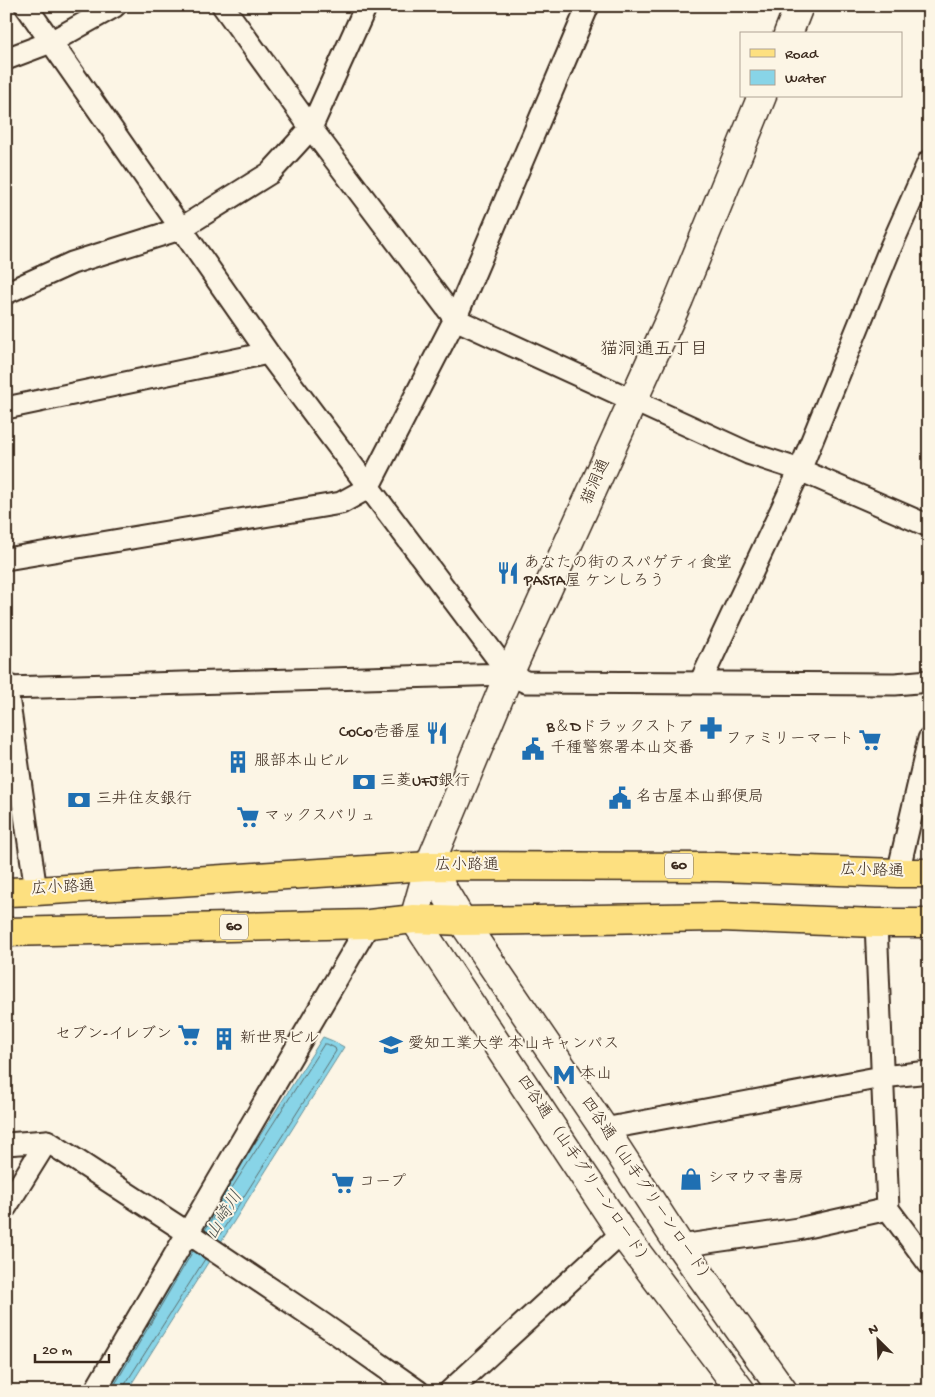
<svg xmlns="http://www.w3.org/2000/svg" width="935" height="1397" viewBox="0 0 935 1397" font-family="'Gochi Hand','Klee One',sans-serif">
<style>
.water{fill:#88d4e7;stroke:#699097}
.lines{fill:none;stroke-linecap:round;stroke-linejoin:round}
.shore{stroke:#5a6e6e;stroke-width:1}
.street-casing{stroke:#3b2a1e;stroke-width:25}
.secondary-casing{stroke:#3b2a1e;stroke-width:31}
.primary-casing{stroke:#3b2a1e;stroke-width:31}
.street{stroke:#fcf5e5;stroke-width:21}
.secondary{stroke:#fcf5e5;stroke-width:28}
.primary{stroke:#fde080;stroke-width:28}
.labels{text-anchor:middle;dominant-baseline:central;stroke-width:4;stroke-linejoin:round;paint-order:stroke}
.shield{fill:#fcf5e5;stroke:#75675a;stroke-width:1}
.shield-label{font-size:15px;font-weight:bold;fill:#3b2a1e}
.street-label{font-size:16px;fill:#3b2a1e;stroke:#fcf5e5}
.poi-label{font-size:16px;fill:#3b2a1e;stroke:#fcf5e5;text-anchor:start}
.neighbourhood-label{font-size:18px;fill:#3b2a1e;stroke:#fcf5e5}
.water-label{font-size:18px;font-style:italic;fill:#4e5450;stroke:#fcf5e5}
</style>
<rect width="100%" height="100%" fill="#fcf5e5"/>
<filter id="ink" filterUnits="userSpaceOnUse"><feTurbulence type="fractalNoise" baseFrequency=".02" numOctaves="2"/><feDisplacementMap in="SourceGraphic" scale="10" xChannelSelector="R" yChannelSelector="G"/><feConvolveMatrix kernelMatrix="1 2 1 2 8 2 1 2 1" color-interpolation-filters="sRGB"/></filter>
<g filter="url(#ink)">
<path class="water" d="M323,1037l10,4 11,6 -217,344h-21l93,-160z"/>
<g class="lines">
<path class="shore" d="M205,1230l119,-186h3l8,4 1,3 -119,188
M111,1391l82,-140
M123,1391l1,-5 81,-127"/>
<defs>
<path id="street" d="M26,6l242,347
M223,6l88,122 144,191 293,134 52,17 129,56
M6,59l45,-17 64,-36
M6,293l66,-30 108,-34 90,-56 41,-45 55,-122
M6,408l262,-55 241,321 17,8 369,2 34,-3
M6,559l335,-56 27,-15 87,-169 133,-313
M6,683l30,208
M700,683l100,-213 89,-219 40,-90
M6,688l503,-14
M898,873l31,-134
M876,923l12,286 41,55
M604,1129l278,-52 47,-5
M6,1144l41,-3 141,92 135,91 95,67
M6,1207l41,-66
M680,1246l118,-17 90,-20
M95,1391l274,-467
M450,1391l172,-158"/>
<path id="secondary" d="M788,34l11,-28
M429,866l33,55 142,208 76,117 103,145
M741,1391l-119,-158 -208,-314 15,-53 80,-192 170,-375 83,-203"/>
<path id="primary" d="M6,892l30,-1 393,-25 289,1 180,6h31
M6,932l363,-8 45,-5 48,2 259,-4 155,6h53"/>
</defs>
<use href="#street" class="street-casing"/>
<use href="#secondary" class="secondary-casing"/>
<use href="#primary" class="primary-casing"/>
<use href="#street" class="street"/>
<use href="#secondary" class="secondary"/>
<use href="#primary" class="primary"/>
</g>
</g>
<defs>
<symbol id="restaurant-bare" viewBox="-9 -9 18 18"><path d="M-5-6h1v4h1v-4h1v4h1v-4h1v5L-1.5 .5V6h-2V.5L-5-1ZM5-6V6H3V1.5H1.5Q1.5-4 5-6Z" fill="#1f6fb2" stroke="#fcf5e5" stroke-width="2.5" paint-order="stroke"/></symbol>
<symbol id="pharmacy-bare" viewBox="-9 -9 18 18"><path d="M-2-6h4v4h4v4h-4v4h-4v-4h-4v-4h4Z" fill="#1f6fb2" stroke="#fcf5e5" stroke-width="2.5" paint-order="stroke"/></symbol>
<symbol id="supermarket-bare" viewBox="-9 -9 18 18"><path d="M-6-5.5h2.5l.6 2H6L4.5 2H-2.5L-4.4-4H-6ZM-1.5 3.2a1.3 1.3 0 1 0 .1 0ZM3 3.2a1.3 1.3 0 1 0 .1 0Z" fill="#1f6fb2" stroke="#fcf5e5" stroke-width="2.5" paint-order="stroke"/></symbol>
<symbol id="civic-bare" viewBox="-9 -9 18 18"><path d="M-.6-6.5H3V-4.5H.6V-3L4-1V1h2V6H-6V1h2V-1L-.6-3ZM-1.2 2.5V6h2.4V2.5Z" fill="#1f6fb2" stroke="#fcf5e5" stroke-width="2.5" paint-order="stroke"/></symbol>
<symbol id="building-bare" viewBox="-9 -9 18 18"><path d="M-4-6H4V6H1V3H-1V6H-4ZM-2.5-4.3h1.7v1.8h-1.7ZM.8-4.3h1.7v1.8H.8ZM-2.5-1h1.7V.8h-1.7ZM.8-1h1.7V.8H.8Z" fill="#1f6fb2" stroke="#fcf5e5" stroke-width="2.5" paint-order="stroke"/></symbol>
<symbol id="bank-bare" viewBox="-9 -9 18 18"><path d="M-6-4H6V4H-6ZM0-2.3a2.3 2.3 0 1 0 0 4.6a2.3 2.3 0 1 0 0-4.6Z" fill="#1f6fb2" stroke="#fcf5e5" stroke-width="2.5" paint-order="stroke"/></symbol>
<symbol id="university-bare" viewBox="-9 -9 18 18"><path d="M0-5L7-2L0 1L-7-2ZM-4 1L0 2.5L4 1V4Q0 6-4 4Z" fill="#1f6fb2" stroke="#fcf5e5" stroke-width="2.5" paint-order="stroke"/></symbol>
<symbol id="metro-bare" viewBox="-9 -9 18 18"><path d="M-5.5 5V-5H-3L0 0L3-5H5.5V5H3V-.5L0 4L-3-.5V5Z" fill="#1f6fb2" stroke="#fcf5e5" stroke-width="2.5" paint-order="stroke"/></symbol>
<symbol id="shop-bare" viewBox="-9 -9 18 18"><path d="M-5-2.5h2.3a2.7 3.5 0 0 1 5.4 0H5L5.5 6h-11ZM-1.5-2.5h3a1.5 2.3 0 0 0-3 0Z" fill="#1f6fb2" stroke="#fcf5e5" stroke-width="2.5" paint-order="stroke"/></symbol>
</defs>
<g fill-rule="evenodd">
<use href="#restaurant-bare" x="492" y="557" width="32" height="32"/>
<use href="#pharmacy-bare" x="695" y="712" width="32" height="32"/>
<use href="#restaurant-bare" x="421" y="717" width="32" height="32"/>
<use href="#supermarket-bare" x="854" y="724" width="32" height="32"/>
<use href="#civic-bare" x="517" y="733" width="32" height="32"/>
<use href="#building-bare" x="222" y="746" width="32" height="32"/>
<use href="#bank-bare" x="348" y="766" width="32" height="32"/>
<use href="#civic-bare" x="604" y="782" width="32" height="32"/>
<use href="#bank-bare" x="63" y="784" width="32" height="32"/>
<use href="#supermarket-bare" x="232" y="801" width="32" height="32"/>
<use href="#supermarket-bare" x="173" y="1019" width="32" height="32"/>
<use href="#building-bare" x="208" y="1023" width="32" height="32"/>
<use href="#university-bare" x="375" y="1029" width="32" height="32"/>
<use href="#metro-bare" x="548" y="1059" width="32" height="32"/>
<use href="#shop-bare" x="675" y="1163" width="32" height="32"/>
<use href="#supermarket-bare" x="327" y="1167" width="32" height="32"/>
</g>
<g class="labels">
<g class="shield">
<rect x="665" y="853.5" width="28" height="25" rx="4"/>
<rect x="220" y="914.5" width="28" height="25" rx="4"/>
</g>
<g class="shield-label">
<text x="679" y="866">60</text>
<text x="234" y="927">60</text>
</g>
<g class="street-label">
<text transform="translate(597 482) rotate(-66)">猫洞通</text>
<text x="467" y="866">広小路通</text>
<text transform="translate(872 872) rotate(2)">広小路通</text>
<text transform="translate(63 889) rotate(-3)">広小路通</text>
<text transform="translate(583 1172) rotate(56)">四谷通 （山手グリーンロード）</text>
<text transform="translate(646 1192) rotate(56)">四谷通（山手グリーンロード）</text>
</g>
<g class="poi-label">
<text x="524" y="564">あなたの街のスパゲティ食堂<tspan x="524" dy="18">PASTA屋 ケンしろう</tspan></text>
<text x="694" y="728" text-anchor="end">B＆Dドラックストア</text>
<text x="421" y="733" text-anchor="end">CoCo壱番屋</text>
<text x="854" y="740" text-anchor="end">ファミリーマート</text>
<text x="550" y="749">千種警察署本山交番</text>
<text x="254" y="762">服部本山ビル</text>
<text x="380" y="782">三菱UFJ銀行</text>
<text x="636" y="798">名古屋本山郵便局</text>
<text x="96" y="800">三井住友銀行</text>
<text x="264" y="817">マックスバリュ</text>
<text x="172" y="1035" text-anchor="end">セブン-イレブン</text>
<text x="240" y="1039">新世界ビル</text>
<text x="408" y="1045">愛知工業大学 本山キャンパス</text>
<text x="580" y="1075">本山</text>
<text x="708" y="1179">シマウマ書房</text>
<text x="359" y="1183">コープ</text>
</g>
<g class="neighbourhood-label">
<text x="654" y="350">猫洞通五丁目</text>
</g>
<g class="water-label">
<text transform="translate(225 1216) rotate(-58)">山崎川</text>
</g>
</g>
<rect width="935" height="1397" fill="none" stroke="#fcf5e5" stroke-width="25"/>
<rect x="12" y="12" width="910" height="1372" fill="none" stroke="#3b2a1e" stroke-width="2" filter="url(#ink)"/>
<rect x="740" y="32" width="162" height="65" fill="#fcf5e5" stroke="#afa495"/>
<rect x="750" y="49" width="25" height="8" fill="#fde080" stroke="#afa495"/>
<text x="785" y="58" font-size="15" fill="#3b2a1e">Road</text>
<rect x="750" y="70" width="25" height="15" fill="#88d4e7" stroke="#afa495"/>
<text x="785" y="82" font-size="15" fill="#3b2a1e">Water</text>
<g transform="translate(878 1340) rotate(336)" stroke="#fcf5e5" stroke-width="4" paint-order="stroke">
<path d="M0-4L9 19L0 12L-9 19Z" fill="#3b2a1e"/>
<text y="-8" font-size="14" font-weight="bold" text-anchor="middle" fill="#3b2a1e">N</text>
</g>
<path d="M35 1354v8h74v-8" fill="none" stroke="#3b2a1e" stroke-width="2.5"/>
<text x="42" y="1354" font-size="15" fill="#3b2a1e" stroke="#fcf5e5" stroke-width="4" paint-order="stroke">20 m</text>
</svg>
